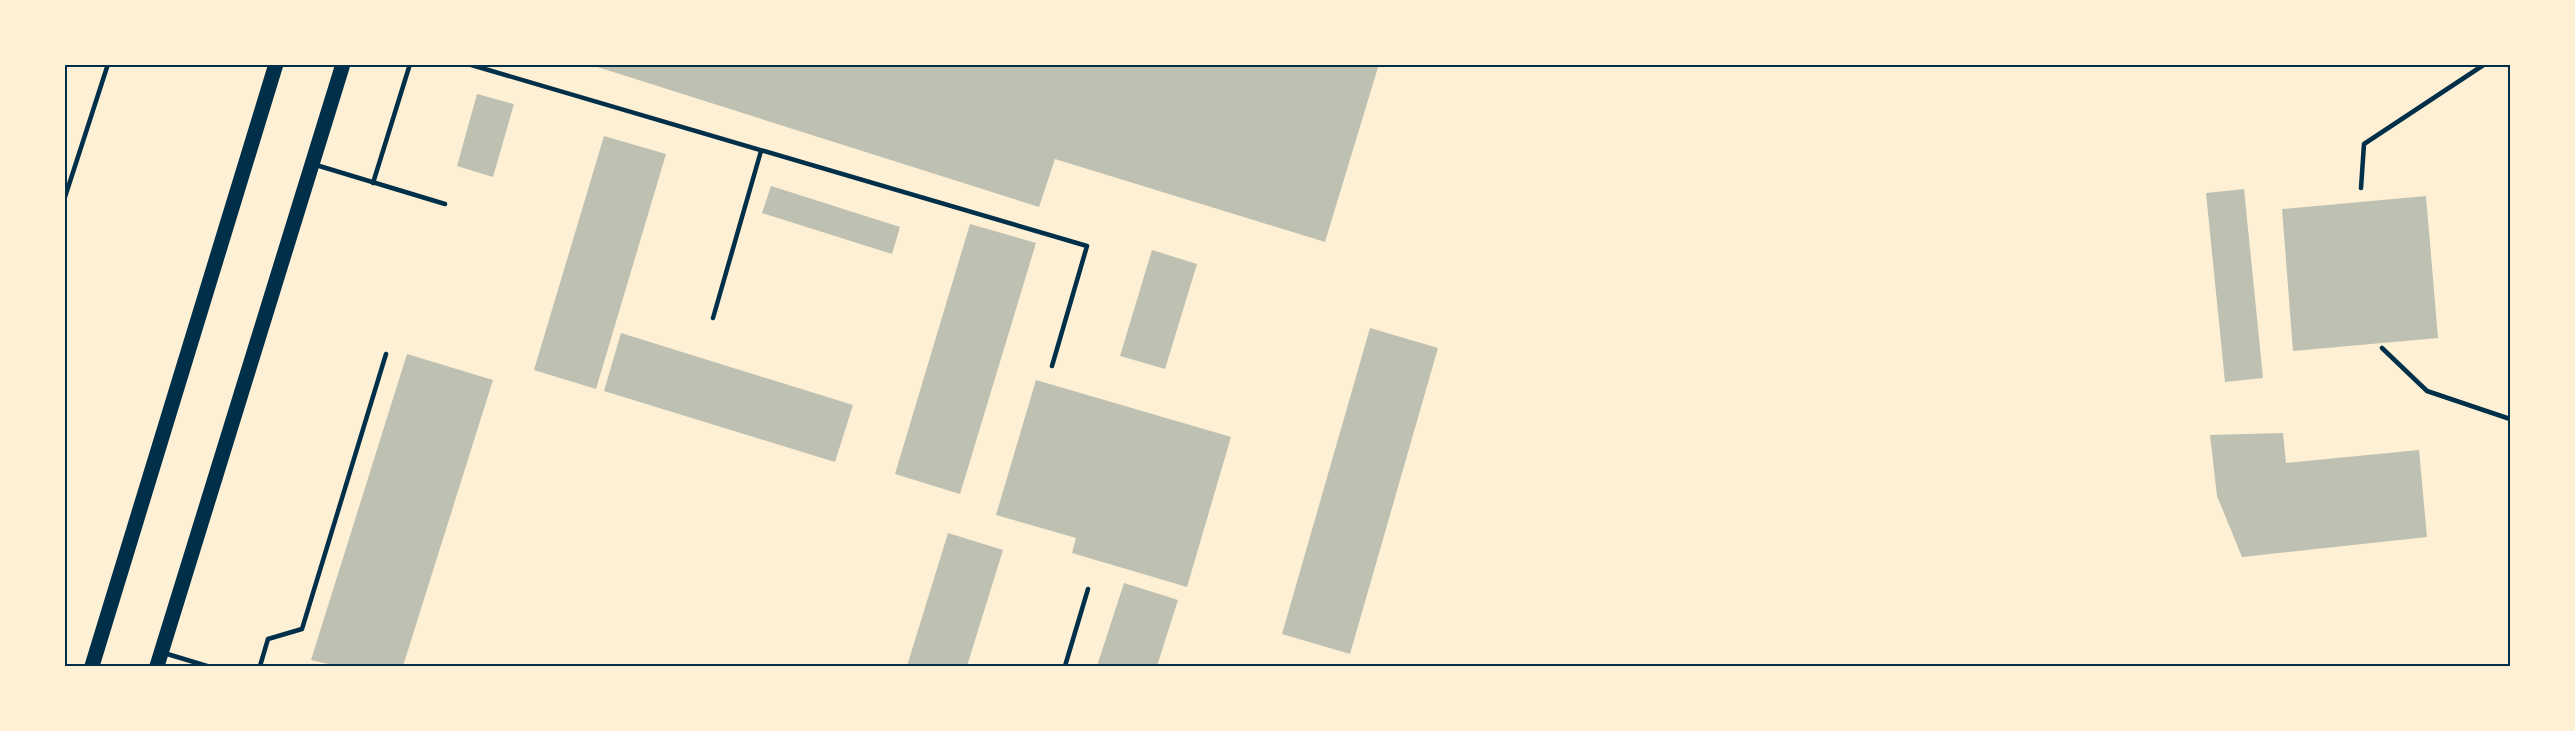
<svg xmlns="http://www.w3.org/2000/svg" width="2575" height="731" viewBox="0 0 2575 731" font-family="Helvetica,sans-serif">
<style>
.building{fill:#bec0b2}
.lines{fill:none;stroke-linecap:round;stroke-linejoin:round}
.service{stroke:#003049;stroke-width:4.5}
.primary{stroke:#003049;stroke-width:15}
.neatline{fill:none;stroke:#003049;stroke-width:2}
</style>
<rect width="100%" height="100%" fill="#fdf0d5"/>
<path class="building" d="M588,64h791l-54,178 -270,-83 -16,48z
M477,94l37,10 -21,73 -36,-11z
M604,136l62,18 -70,235 -62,-19z
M771,186l129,41 -8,27 -130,-41z
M2244,189l19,189 -38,4 -19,-189z
M2426,196l12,142 -145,13 -11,-142z
M970,224l66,19 -76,251 -65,-20z
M1152,250l45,14 -32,105 -45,-13z
M1370,328l68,20 -88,306 -68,-20z
M621,333l232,72 -18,57 -231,-71z
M407,354l86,26 -90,286h-66l-26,-6z
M1036,380l195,57 -44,150 -115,-34 4,-15 -80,-23z
M2283,433l3,30 133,-13 8,87 -185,20 -25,-61 -7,-61z
M948,533l55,17 -36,116h-60z
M1124,583l54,17 -21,66h-60z"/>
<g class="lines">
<path class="service" d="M468,64l619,182 -35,120
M316,165l129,39
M373,183l37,-119
M2361,188l3,-44 121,-80
M64,200l44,-136
M713,318l48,-167
M2382,348l45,43 83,28
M164,653l43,13
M260,666l8,-27 34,-10 84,-275
M1065,666l23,-77"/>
<path class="primary" d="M92,666l184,-602
M157,666l186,-602"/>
</g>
<rect width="2575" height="731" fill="none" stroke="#fdf0d5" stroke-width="132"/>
<rect x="66" y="66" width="2443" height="599" class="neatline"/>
</svg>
